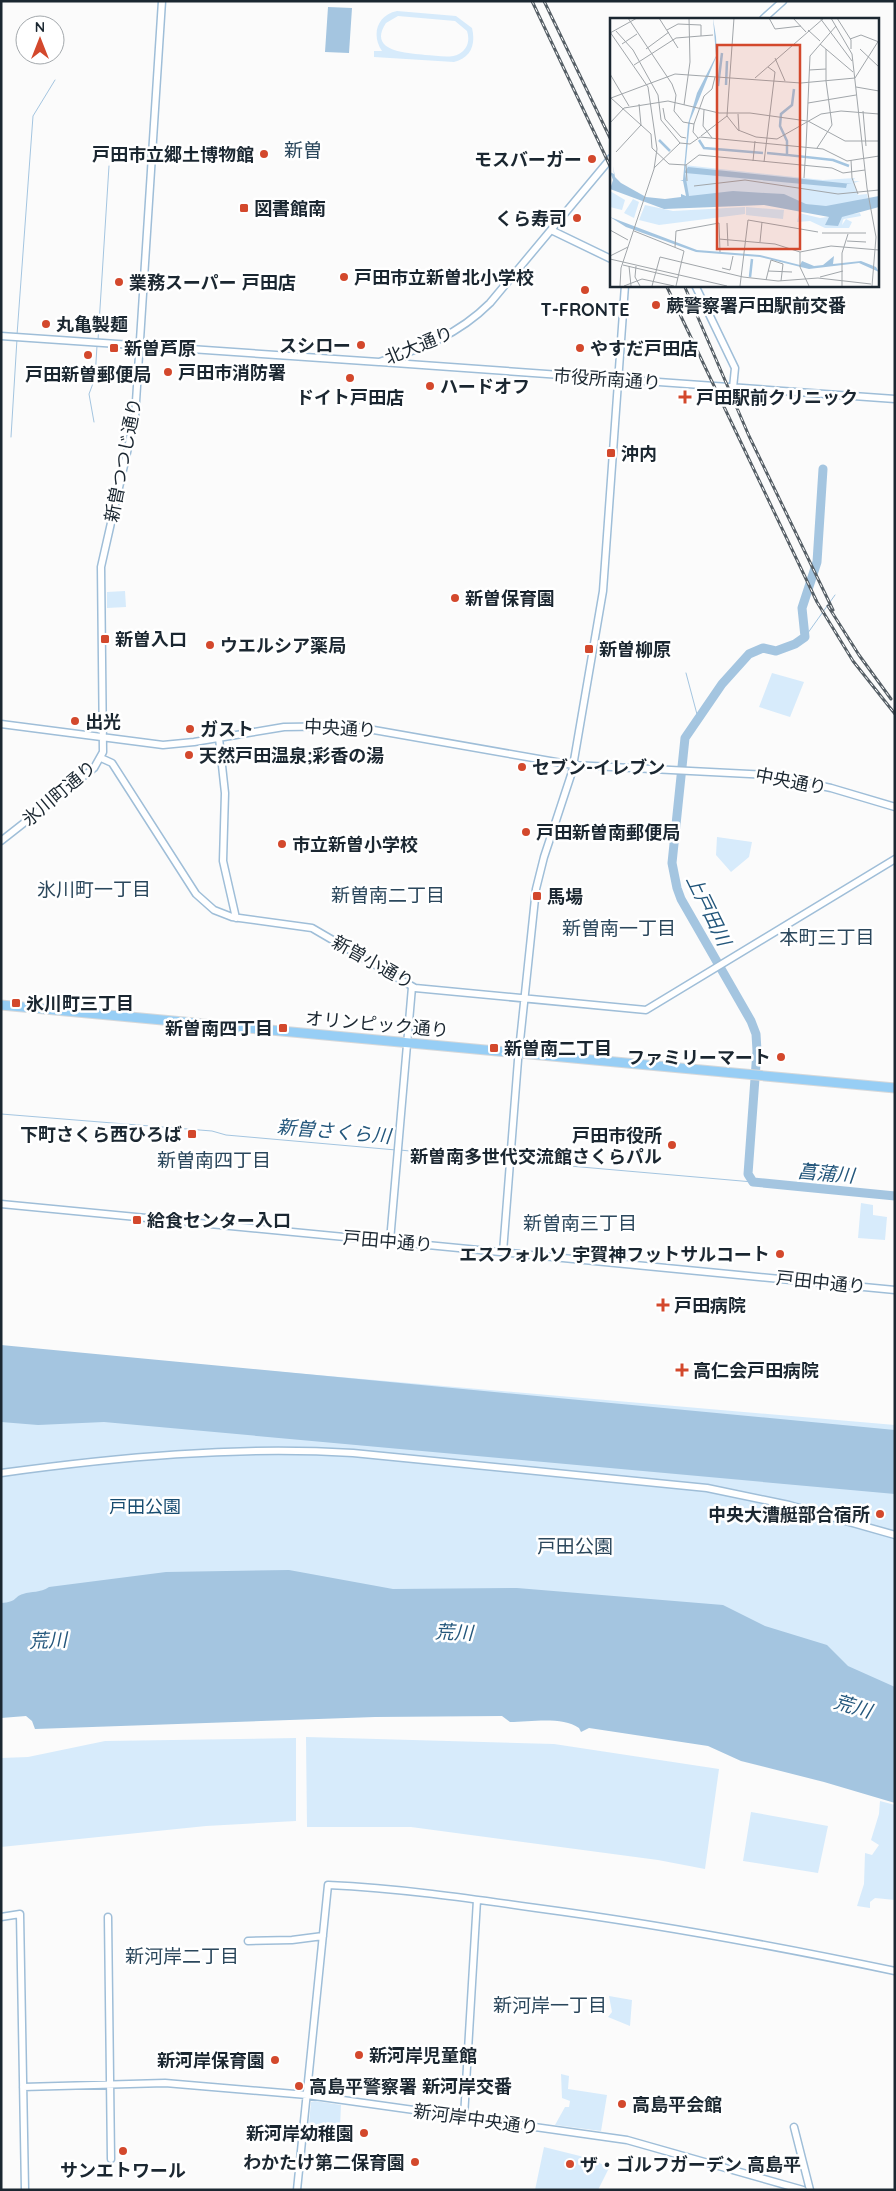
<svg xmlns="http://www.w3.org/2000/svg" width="896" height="2191" viewBox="0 0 896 2191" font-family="Quicksand,'Noto Sans JP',sans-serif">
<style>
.green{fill:#d7ebfb;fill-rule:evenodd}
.water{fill:#a4c5e0}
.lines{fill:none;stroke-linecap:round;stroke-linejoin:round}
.stream{stroke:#a4c5e0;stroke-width:1}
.river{stroke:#a4c5e0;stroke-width:9}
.tertiary-casing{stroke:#9fbed8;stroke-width:9}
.primary-casing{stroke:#d6d8da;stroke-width:11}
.tertiary{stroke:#fff;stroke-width:6}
.primary{stroke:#97cef5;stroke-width:9}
.rail-casing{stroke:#565f66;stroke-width:3}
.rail{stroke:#fff;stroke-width:1;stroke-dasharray:4;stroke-linecap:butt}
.poi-dot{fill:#d3482c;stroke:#fff;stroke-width:2}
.labels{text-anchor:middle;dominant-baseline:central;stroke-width:5;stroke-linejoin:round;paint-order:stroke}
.poi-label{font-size:18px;font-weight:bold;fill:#1b2731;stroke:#fff;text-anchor:start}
.street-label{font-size:18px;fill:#1b2731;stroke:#fff}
.park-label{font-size:18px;fill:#174c70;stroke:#fff}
.neighbourhood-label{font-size:19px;fill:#2b475c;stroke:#fff}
.water-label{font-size:19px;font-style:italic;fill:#24577c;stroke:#fff}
.inset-river{fill:none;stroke:#a4c5e0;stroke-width:2.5}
.inset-road{fill:none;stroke:#a1a6aa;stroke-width:1}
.view{fill:#d3482c;fill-opacity:0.15;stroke:#d3482c;stroke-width:2.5}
.inset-edge{fill:none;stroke:#1b2731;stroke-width:2.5}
</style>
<rect width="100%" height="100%" fill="#fbfbfb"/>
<path class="green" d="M397,11l59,5 16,12c4,16 -1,30 -18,34l-80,-5v-6h8c-11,-16 -5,-36 15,-40zM398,16l57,5 12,10c3,9 1,18 -8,23 -9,5 -24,1 -34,1 -18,-2 -58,-3 -39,-32z
M125,591l1,16 -19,1v-16z
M772,673l32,9 -14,35 -31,-10z
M717,837l35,5 -3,15 -18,15 -15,-17z
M861,1203l12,2v10l14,2 -2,23 -27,-2z
M1,1350l270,21 624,54v309l-894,-79z
M306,1737l248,7 165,25 -14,100 -47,-9 -247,-33h-104z
M296,1738v83l-90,5 -205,21v-89l27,-1 77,-16z
M880,1801l15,4v95l-20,-2 -5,4v6l-13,-2 7,-22 1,-31 7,2 7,-10 -8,-5 8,-26z
M751,1812l77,14 -10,47 -75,-12z
M609,1996l23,4 -2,26 -22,-9 4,-5z
M561,2074l8,2 -1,13 39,6 -6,36 -46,-6 10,-18h4l1,-6 -8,-3z
M315,2101l26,4 -1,22 -31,-3 2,-22z
M544,2147l48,12 17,9 -11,22h-63z"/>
<path class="water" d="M328,7l24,1 -3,45 -24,-1z
M1,1345l894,85v64l-791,-72 -66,3 -37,-3z
M289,1570l104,19 124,-1 206,17 42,21 62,19 21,21 47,21v116l-71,-21 -83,-21 -33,-15 -119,-18 -8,4 -2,-4c-17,-12 -49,-6 -69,-6l-8,-6 -127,1 -340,12 -3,-8 -6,-5 -25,2v-115c17,-1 12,-6 22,-9 9,-3 17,-1 26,-7l117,-15z"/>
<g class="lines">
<path class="stream" d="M17,335l16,-219 22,-36
M98,340l11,-174
M94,422l-5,-28 6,-16 2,-32
M11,437l6,-98
M805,637l30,-42
M686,673l12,45
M1,1114l211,17 14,4 170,15
M400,1150l108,11
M512,1161l241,21"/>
<path class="river" d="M823,469l-6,93 -15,46 3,29 -10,7 -19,7 -13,-3 -14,6 -27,30 -37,54 -13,125 5,25 4,11 70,122 5,13 1,17 -9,123 5,8 142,14"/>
<defs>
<path id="tertiary" d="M763,19l20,-18
M551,230l60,29
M695,285l40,83 -2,20
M1,336l378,26c42,-13 79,-27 111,-59l121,-145
M380,362l515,37
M1,724l162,21 31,-3 90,-15 67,-1 222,39 197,10 61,13 64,19
M219,738l6,55 -2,68 13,57
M101,758l11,5 84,131 18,16 18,7 80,11 103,60 231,22 249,-151
M1,841l93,-73 9,-16 -2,-185 34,-150 27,-416
M1,1204l894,86
M390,1241l22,-254
M503,1252l15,-192 18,-171 8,-32 28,-85 31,-181 22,-306
M1,1473c117,-16 233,-27 352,-20l354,35 82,17 106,30
M1,1917l19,-3 5,276
M108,1917l3,242
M248,1941l44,-1 31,-4
M23,2087l142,-4 142,12 320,45 176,50
M464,2117l13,-217
M794,2127l16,63
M297,2190l31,-305c69,3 139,13 208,23 120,16 240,38 359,63"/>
<path id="primary" d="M1,1005l894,83"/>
</defs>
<use href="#tertiary" class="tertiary-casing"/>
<use href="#primary" class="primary-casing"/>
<use href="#tertiary" class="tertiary"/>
<use href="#primary" class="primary"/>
<defs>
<path id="rail" d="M532,1l79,167
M544,1l67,139
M666,285l151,317 36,59 42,53
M684,285l65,151 84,174
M828,606l31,49 32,44"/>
</defs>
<use href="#rail" class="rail-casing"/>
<use href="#rail" class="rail"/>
</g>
<g class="poi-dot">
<circle cx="264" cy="154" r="5"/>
<circle cx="592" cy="159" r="5"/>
<rect x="239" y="203" width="10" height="10" rx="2.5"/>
<circle cx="577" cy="218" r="5"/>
<circle cx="344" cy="277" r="5"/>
<circle cx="119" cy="282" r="5"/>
<circle cx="585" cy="290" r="5"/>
<circle cx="656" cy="305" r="5"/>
<circle cx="46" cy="324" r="5"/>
<circle cx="361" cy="345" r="5"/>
<rect x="109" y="343" width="10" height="10" rx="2.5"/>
<circle cx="580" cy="348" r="5"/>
<circle cx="88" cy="355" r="5"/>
<circle cx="168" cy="372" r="5"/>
<circle cx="350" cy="378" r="5"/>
<circle cx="430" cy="386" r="5"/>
<path d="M682.5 389.5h5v5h5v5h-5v5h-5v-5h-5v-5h5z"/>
<rect x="606" y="448" width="10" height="10" rx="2.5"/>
<circle cx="455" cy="598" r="5"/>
<rect x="100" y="634" width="10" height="10" rx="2.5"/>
<circle cx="210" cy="645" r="5"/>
<rect x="584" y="644" width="10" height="10" rx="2.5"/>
<circle cx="75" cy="721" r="5"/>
<circle cx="190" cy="729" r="5"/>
<circle cx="189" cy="755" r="5"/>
<circle cx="522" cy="767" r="5"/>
<circle cx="526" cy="832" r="5"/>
<circle cx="282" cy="844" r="5"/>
<rect x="532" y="891" width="10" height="10" rx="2.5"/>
<rect x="11" y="998" width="10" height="10" rx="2.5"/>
<rect x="278" y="1023" width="10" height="10" rx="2.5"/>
<rect x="489" y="1043" width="10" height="10" rx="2.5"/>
<circle cx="781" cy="1057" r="5"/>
<rect x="187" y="1129" width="10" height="10" rx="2.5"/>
<circle cx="672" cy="1145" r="5"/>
<rect x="132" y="1215" width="10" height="10" rx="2.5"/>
<circle cx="780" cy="1254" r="5"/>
<path d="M660.5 1297.5h5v5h5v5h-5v5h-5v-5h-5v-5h5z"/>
<path d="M679.5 1362.5h5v5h5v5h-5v5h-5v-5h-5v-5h5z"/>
<circle cx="880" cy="1514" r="5"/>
<circle cx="359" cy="2055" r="5"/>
<circle cx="275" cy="2060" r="5"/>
<circle cx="299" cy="2086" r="5"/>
<circle cx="622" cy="2104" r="5"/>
<circle cx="364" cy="2133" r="5"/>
<circle cx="123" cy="2151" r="5"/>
<circle cx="415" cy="2162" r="5"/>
<circle cx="570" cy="2164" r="5"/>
</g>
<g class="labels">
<g class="poi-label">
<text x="254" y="154" text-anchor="end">戸田市立郷土博物館</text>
<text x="582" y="159" text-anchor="end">モスバーガー</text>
<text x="254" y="208">図書館南</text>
<text x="567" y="218" text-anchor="end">くら寿司</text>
<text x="354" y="277">戸田市立新曽北小学校</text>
<text x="129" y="282">業務スーパー 戸田店</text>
<text x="666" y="305">蕨警察署戸田駅前交番</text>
<text x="585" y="309" text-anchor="middle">T-FRONTE</text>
<text x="56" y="324">丸亀製麺</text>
<text x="351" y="345" text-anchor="end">スシロー</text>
<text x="124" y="348">新曽芦原</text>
<text x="590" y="348">やすだ戸田店</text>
<text x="178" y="372">戸田市消防署</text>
<text x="88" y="374" text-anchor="middle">戸田新曽郵便局</text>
<text x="440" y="386">ハードオフ</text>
<text x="350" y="397" text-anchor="middle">ドイト戸田店</text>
<text x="696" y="397">戸田駅前クリニック</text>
<text x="621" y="453">沖内</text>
<text x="465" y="598">新曽保育園</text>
<text x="115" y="639">新曽入口</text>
<text x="220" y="645">ウエルシア薬局</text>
<text x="599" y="649">新曽柳原</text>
<text x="85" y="721">出光</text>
<text x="200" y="729">ガスト</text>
<text x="199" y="755">天然戸田温泉;彩香の湯</text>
<text x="532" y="767">セブン-イレブン</text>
<text x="536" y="832">戸田新曽南郵便局</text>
<text x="292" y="844">市立新曽小学校</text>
<text x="547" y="896">馬場</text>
<text x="26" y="1003">氷川町三丁目</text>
<text x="273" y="1028" text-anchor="end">新曽南四丁目</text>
<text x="504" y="1048">新曽南二丁目</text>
<text x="771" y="1057" text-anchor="end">ファミリーマート</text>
<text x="182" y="1134" text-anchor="end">下町さくら西ひろば</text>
<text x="662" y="1135" text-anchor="end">戸田市役所<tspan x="662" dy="21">新曽南多世代交流館さくらパル</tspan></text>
<text x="147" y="1220">給食センター入口</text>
<text x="770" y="1254" text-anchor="end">エスフォルソ 宇賀神フットサルコート</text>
<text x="674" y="1305">戸田病院</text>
<text x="693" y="1370">高仁会戸田病院</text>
<text x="870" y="1514" text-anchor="end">中央大漕艇部合宿所</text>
<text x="369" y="2055">新河岸児童館</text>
<text x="265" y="2060" text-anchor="end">新河岸保育園</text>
<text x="309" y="2086">高島平警察署 新河岸交番</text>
<text x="632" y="2104">高島平会館</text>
<text x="354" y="2133" text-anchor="end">新河岸幼稚園</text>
<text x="405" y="2162" text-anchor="end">わかたけ第二保育園</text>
<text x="580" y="2164">ザ・ゴルフガーデン 高島平</text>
<text x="123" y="2170" text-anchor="middle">サンエトワール</text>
</g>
<g class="street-label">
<text transform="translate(419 345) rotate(-22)">北大通り</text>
<text transform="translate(607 379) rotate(4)">市役所南通り</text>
<text transform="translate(123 460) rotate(-79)">新曽つつじ通り</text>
<text transform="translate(340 728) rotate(3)">中央通り</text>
<text transform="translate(791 781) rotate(11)">中央通り</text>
<text transform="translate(59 793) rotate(-40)">氷川町通り</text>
<text transform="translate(373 962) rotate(29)">新曽小通り</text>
<text transform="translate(377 1024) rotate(5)">オリンピック通り</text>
<text transform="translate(388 1241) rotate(5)">戸田中通り</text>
<text transform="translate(821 1282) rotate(6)">戸田中通り</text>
<text transform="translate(476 2119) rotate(8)">新河岸中央通り</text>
</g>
<g class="park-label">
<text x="145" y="1506">戸田公園</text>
</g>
<g class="neighbourhood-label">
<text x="303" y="150">新曽</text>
<text x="94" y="889">氷川町一丁目</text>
<text x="388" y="895">新曽南二丁目</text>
<text x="619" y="928">新曽南一丁目</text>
<text x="827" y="937">本町三丁目</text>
<text x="214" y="1160">新曽南四丁目</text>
<text x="580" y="1223">新曽南三丁目</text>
<text x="575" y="1546">戸田公園</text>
<text x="182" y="1956">新河岸二丁目</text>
<text x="550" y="2005">新河岸一丁目</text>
</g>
<g class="water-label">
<text transform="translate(709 910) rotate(64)">上戸田川</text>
<text transform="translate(334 1131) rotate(5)">新曽さくら川</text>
<text transform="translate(826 1173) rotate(5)">菖蒲川</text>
<text transform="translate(454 1632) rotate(2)">荒川</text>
<text transform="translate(48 1640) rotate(-2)">荒川</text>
<text transform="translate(853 1706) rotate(16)">荒川</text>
</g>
</g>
<g transform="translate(610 18)">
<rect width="269" height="269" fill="#fbfbfb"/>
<path d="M74,147l139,15 32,-2 -2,3h7l-6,2 4,12 9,-1 1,4 -8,2 2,6 -20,4 -67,-11 -87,1zM0,173l15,9 -3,10 -12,-3zM23,181l6,3 -5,16 -10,-5zM35,187l28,6 72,-4v7l-86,11 -20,-5zM136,189l38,3 -1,9 -37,-4zM189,195l21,5 40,-5 1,3 -17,3 -1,1 -1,5 4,-6 6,3 -3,6h-24l-15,-7 -13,1z" fill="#d7ebfb"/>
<path d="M103,0l3,19 1,18 -27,66 -5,50 3,-4 164,17h-5l-1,4 -161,-15 4,23 44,-5 32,2 19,1 22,10 20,2 53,-10v11l-37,10 -4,9 -13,-1 4,-8 -65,-12 -100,4 -54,-20 3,-9 -3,-8 4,2 -1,-8 2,11 6,6 25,14 19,2 16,-2v-3l5,2 -3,-15 -3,-1h3l5,-56 9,-31 19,-37zM0,199l87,33 63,5 40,10 2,-4 12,5 9,-1 11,-9 -1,8 28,-3 15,6 3,5 -20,-9 -50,6 -49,-12 -64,-5 -70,-25z" fill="#a4c5e0"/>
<path class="inset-river" d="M116,67l1,-24M108,68l4,-33M184,71l-2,16 -11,9 -1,12 7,15v14l46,5 16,6M49,122l11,11M89,122l5,8 59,5M157,135l20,2M140,259l2,-18"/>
<path class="inset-road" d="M18,0l44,66 4,11 -2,16 9,11 11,2M49,0l19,30M159,0l6,11 26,-3M183,0l13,14M210,0l32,43M221,0l21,36 15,134 9,49 -4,49M227,0l14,22v9M57,12l11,-6 23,1v11M198,12l12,11M6,13l17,19 25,45 3,25 19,23M0,14l38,55 9,62 -3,20 -33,99 -1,18M0,15l27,-15M240,21l11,-4 18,7M12,26l15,-10M210,26l33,28M36,31l23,-17M250,31l19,18M165,40l10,23M24,47l42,-27 37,-3M199,52l17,-1M0,56l19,32M145,60l69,-60M246,69l23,4M198,85l48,-8M74,87l6,-43 -1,-44M53,90l2,11 16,18 5,1M94,92l-1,16 9,12M253,93l3,35M128,96l1,17M117,98l11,14 18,7 21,2 44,-25 20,-3 38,3M198,103l37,20h34M0,105l14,-15 44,-7 51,12h31l57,8M91,118l26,-20 7,-98M88,120l-5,-6 1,-8 10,-28 8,-7 3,-12M196,129l4,-91 26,-30M207,130l15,-23 -6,-44v-32M6,134l25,-27 -2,-21M241,142l1,18 6,16M143,143l2,-20M154,144l11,-90 -7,-5M76,147l1,16M44,150l26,-25 10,1 10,-7 123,12 24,12 32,-5M255,152l-22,3 -11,-5 -133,-13 -13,10 -17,-1 -17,-16 -1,-14 -40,-36 64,-24 126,9 54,-5 24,-38M194,160l2,-31M84,168l51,-6 93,14 41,-4M117,205l1,23M0,212l18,10M24,213l50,20 -8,35M212,215h44M109,221l56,5 25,8M237,223l19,1M150,224l2,-20M65,229l1,-16 43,-8 1,29M0,238l18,-9M0,241l117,27M13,247l55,13M19,248l2,20M26,248l-1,11 5,9M112,250l8,2 3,-14M158,253l24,1M210,259l23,-6M156,262l5,-20 12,4 -2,17M14,268l18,-7 32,7M42,268l8,-29 83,20 35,4 40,-3 53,6M130,268l8,-66 70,12M199,268l-9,-19v-15l31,-6 48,4M232,268v-33l6,-19"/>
<path class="view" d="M107,27h83v204h-83z"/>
<rect width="269" height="269" class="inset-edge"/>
</g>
<rect width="896" height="2191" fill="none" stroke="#1b2731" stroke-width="5"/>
<g transform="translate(40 40)"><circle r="24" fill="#ffffff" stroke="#a4a9ad"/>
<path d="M0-4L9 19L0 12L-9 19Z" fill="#d3482c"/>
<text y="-8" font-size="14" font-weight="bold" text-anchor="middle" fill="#1b2731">N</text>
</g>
</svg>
